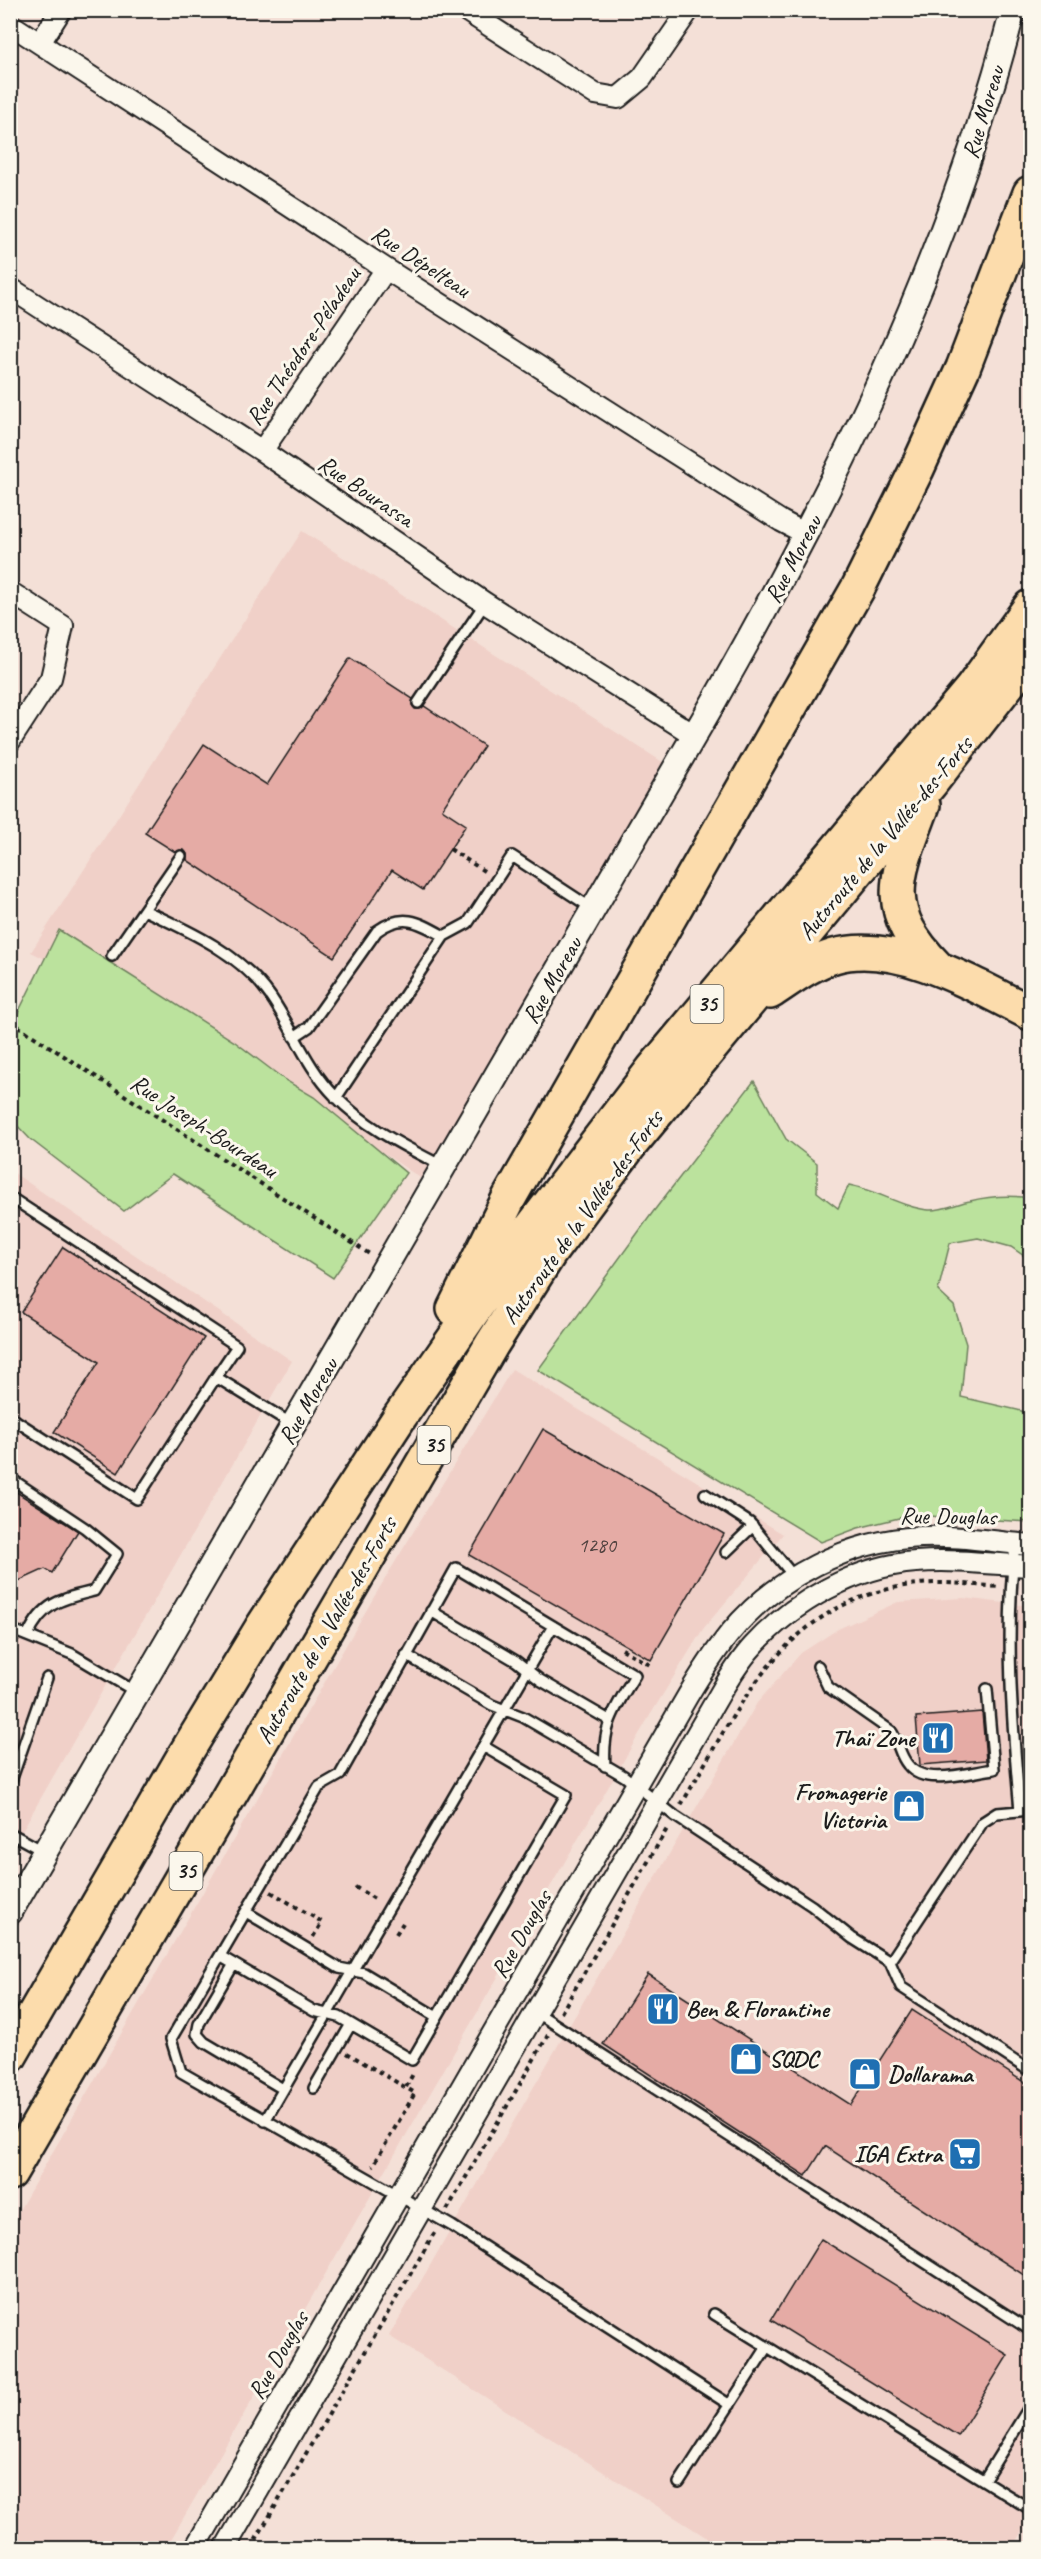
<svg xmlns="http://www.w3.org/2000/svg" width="1041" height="2559" viewBox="0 0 1041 2559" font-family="Caveat,sans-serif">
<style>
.built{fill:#f0d0c8}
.green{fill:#bbe29d;stroke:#6c7f5c;stroke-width:1.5}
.building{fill:#e5aba5;stroke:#1c1c1c;stroke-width:1.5}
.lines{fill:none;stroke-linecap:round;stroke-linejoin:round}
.service-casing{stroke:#1c1c1c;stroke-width:14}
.minor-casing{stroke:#1c1c1c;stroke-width:24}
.tertiary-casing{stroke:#1c1c1c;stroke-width:28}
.motorway-casing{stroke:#1c1c1c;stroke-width:38}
.path{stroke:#1c1c1c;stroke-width:4;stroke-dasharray:4.5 4.5;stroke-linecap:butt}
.service{stroke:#fbf7ec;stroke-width:9}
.minor{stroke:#fbf7ec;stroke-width:20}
.tertiary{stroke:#fbf7ec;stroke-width:24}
.motorway{stroke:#fcdcac;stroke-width:33}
.labels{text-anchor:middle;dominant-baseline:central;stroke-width:6;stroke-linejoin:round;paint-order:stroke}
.number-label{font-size:21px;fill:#4e403e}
.shield{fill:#fbf7ec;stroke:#5f5e5a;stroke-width:1.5}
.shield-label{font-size:22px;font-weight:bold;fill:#1c1c1c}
.street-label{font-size:24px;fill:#1c1c1c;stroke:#fbf7ec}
.poi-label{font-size:24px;font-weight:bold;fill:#1c1c1c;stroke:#fbf7ec;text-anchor:end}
</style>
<rect width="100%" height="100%" fill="#f4e0d7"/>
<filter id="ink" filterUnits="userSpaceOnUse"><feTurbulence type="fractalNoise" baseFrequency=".0167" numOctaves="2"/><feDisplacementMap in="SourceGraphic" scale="12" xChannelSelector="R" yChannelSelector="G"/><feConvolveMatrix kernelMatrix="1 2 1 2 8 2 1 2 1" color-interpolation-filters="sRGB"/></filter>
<g filter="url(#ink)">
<path class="built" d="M302,531l362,232 -242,416 -256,-172 -33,-4 -102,-51z
M11,1171l281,190 -281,489z
M512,1369l271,165 -80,95 -54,88 -483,831h-155v-324l363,-627z
M963,1598l67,8v911l-18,31h-289l-334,-212 368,-633 44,-50 37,-24 60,-27z"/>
<path class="green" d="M59,930l176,112 50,38 29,17 92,76 -73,105 -160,-104 -49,37 -94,-72 -19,-20v-92z
M754,1081l32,58 31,24v29l21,16 11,-23c27,5 55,23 80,25 13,1 29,-7 41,-9 20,-5 40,-6 60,-3v62l-19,-13 -33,-9 -28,5 -12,48 16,15 12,38 -5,53 69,16v109l-119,-7 -53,13 -37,14 -283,-172 115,-158z"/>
<path class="building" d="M350,658l63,41 -1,6 3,4h5l4,-3 60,40 -42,63 24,16 -43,65 -31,-20 -58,87 -147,-97v-6l-3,-4 -9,2 -30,-19 59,-89 63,41z
M63,1247l141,91 -86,135 -64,-41 45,-70 -78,-50z
M543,1429l181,105 -73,126 -182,-105z
M10,1488l68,43 -26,42 -7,-4 -35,16z
M982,1712l4,48 -66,5 -4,-48z
M648,1974l203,131 61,-95 118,76v193l-205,-133 -19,30 -203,-132z
M821,2239l187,116 -50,81 -187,-116z"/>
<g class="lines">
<defs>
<path id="service" d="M418,703l67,-100
M144,910c46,21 97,44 127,87 22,32 36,71 64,99 30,31 69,50 107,70
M112,956l69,-100
M294,1037l15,-10 68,-96c26,-19 42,-9 67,5
M336,1098l108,-162 24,-13 44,-67 81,53
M10,1197l227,149 -21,31
M10,1417l127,82 79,-122 76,47
M10,1478l75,50 32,26 -23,37c-32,8 -51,11 -66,44
M705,1494l45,29 45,55
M1015,1544c-10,89 -3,178 5,267
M726,1552l27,-26
M431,1611l85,50 24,19 69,40
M10,1629l62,25 64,38
M406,1655l86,50 31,12 101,59 51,40 137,90 40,32 38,24 11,25 129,84
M818,1666l10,21 63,44c8,11 8,24 17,34 16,22 62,7 86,4l-7,-80
M605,1766c-3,-42 10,-57 30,-91l-179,-107 -116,207 -21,12 -148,252 10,33 271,154 278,179
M10,1784l37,-106
M10,1833l35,19
M246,1912l93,56 25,5 73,44
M220,1956l94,55 25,6 73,43 154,-265 -83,-49
M890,1962l93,-140 14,-9 33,-3
M234,1964l-35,60 -2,10 7,8 79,47
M536,2012l494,318
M314,2088l37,-64
M265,2121l288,-495
M714,2314l316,195
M984,2480l46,-74
M679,2483l88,-136"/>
<path id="minor" d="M465,10l130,84 23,4 24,-20 47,-68
M10,24l376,245 395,252 25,13
M40,43l21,-33
M10,288l252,163 223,152 209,132
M262,451l124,-182
M10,592l53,34 -12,52 -41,63
M195,2548l492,-851c13,-22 27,-44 43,-64 46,-56 119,-93 191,-96 36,-2 73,5 109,8
M225,2548l497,-858c9,-15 19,-31 31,-44 40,-44 103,-80 163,-84 39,-3 77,2 114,4"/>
<path id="tertiary" d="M10,1912l699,-1202c127,-222 240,-451 304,-700"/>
<path id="motorway" d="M923,805c-26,70 -45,102 14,162
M770,992c20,-13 41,-29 64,-36 62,-18 143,30 196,57
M454,1309l55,-111 349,-610 59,-119 46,-101 67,-175
M10,2056l171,-295 80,-132 140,-214 127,-183 125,-163 319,-381 58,-81
M10,2173l482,-829 57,-90 81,-109 300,-361 100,-128"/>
</defs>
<use href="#service" class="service-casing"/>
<use href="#minor" class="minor-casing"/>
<use href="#tertiary" class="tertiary-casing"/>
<use href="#motorway" class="motorway-casing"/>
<path class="path" d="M450,849l37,24
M10,1021l361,234
M622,1649l28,16
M681,1805c60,-101 103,-206 237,-221 28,-3 54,1 82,3
M355,1887l23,14
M271,1892l51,30 -9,15
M396,1934l7,-11
M561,2013l107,-186
M347,2053l68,40 -42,73
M406,2087l8,-15
M447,2210l101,-175
M251,2548l185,-318"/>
<use href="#service" class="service"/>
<use href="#minor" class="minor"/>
<use href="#tertiary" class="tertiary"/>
<use href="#motorway" class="motorway"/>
</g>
</g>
<defs>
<symbol id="restaurant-square" viewBox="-11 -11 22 22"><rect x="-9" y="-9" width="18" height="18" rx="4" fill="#1f6fb2" stroke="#fbf7ec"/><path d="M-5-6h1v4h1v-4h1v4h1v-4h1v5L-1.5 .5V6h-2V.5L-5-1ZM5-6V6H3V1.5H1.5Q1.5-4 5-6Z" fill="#fff"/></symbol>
<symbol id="shop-square" viewBox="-11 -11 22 22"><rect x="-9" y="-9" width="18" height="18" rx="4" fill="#1f6fb2" stroke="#fbf7ec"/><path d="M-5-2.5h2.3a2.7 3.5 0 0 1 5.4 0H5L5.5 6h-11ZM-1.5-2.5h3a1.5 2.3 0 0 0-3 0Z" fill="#fff"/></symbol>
<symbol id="supermarket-square" viewBox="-11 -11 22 22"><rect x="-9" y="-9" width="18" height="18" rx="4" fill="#1f6fb2" stroke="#fbf7ec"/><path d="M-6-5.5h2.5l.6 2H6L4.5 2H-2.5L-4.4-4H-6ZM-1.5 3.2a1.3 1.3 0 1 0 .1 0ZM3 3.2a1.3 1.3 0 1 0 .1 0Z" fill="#fff"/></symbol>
</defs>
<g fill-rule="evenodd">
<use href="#restaurant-square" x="919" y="1719" width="38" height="38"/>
<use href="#shop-square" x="890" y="1787" width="38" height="38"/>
<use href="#restaurant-square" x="644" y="1990" width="38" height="38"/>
<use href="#shop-square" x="727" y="2040" width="38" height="38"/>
<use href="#shop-square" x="846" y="2055" width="38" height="38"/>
<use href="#supermarket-square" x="946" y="2135" width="38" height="38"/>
</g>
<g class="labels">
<g class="number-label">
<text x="597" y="1545">1280</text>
</g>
<g class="shield">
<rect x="690.5" y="985" width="33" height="38" rx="4.5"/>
<rect x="417.5" y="1426" width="33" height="38" rx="4.5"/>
<rect x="169.5" y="1852" width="33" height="38" rx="4.5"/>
</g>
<g class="shield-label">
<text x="707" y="1004">35</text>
<text x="434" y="1445">35</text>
<text x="186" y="1871">35</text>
</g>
<g class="street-label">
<text transform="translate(983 112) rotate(-73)">Rue Moreau</text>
<text transform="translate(421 261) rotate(33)">Rue Dépelteau</text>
<text transform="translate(303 346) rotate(-56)">Rue Théodore-Péladeau</text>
<text transform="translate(366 491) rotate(34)">Rue Bourassa</text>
<text transform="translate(793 559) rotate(-62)">Rue Moreau</text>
<text transform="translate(885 838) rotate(-50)">Autoroute de la Vallée-des-Forts</text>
<text transform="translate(552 980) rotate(-60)">Rue Moreau</text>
<text transform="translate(204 1126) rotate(33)">Rue Joseph-Bourdeau</text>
<text transform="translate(582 1217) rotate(-54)">Autoroute de la Vallée-des-Forts</text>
<text transform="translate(308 1401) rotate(-60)">Rue Moreau</text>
<text transform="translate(948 1516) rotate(1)">Rue Douglas</text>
<text transform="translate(326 1630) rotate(-60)">Autoroute de la Vallée-des-Forts</text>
<text transform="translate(521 1934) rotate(-60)">Rue Douglas</text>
<text transform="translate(278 2355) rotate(-60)">Rue Douglas</text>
</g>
<g class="poi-label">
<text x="915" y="1738">Thaï Zone</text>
<text x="886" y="1792">Fromagerie<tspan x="886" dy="28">Victoria</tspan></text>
<text x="686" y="2009" text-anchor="start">Ben &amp; Florantine</text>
<text x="769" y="2059" text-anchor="start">SQDC</text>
<text x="888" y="2074" text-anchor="start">Dollarama</text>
<text x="942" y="2154">IGA Extra</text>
</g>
</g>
<rect width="1041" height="2559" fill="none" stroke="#fbf7ec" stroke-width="36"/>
<rect x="18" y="18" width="1005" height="2523" fill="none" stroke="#1c1c1c" stroke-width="2" filter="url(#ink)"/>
</svg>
